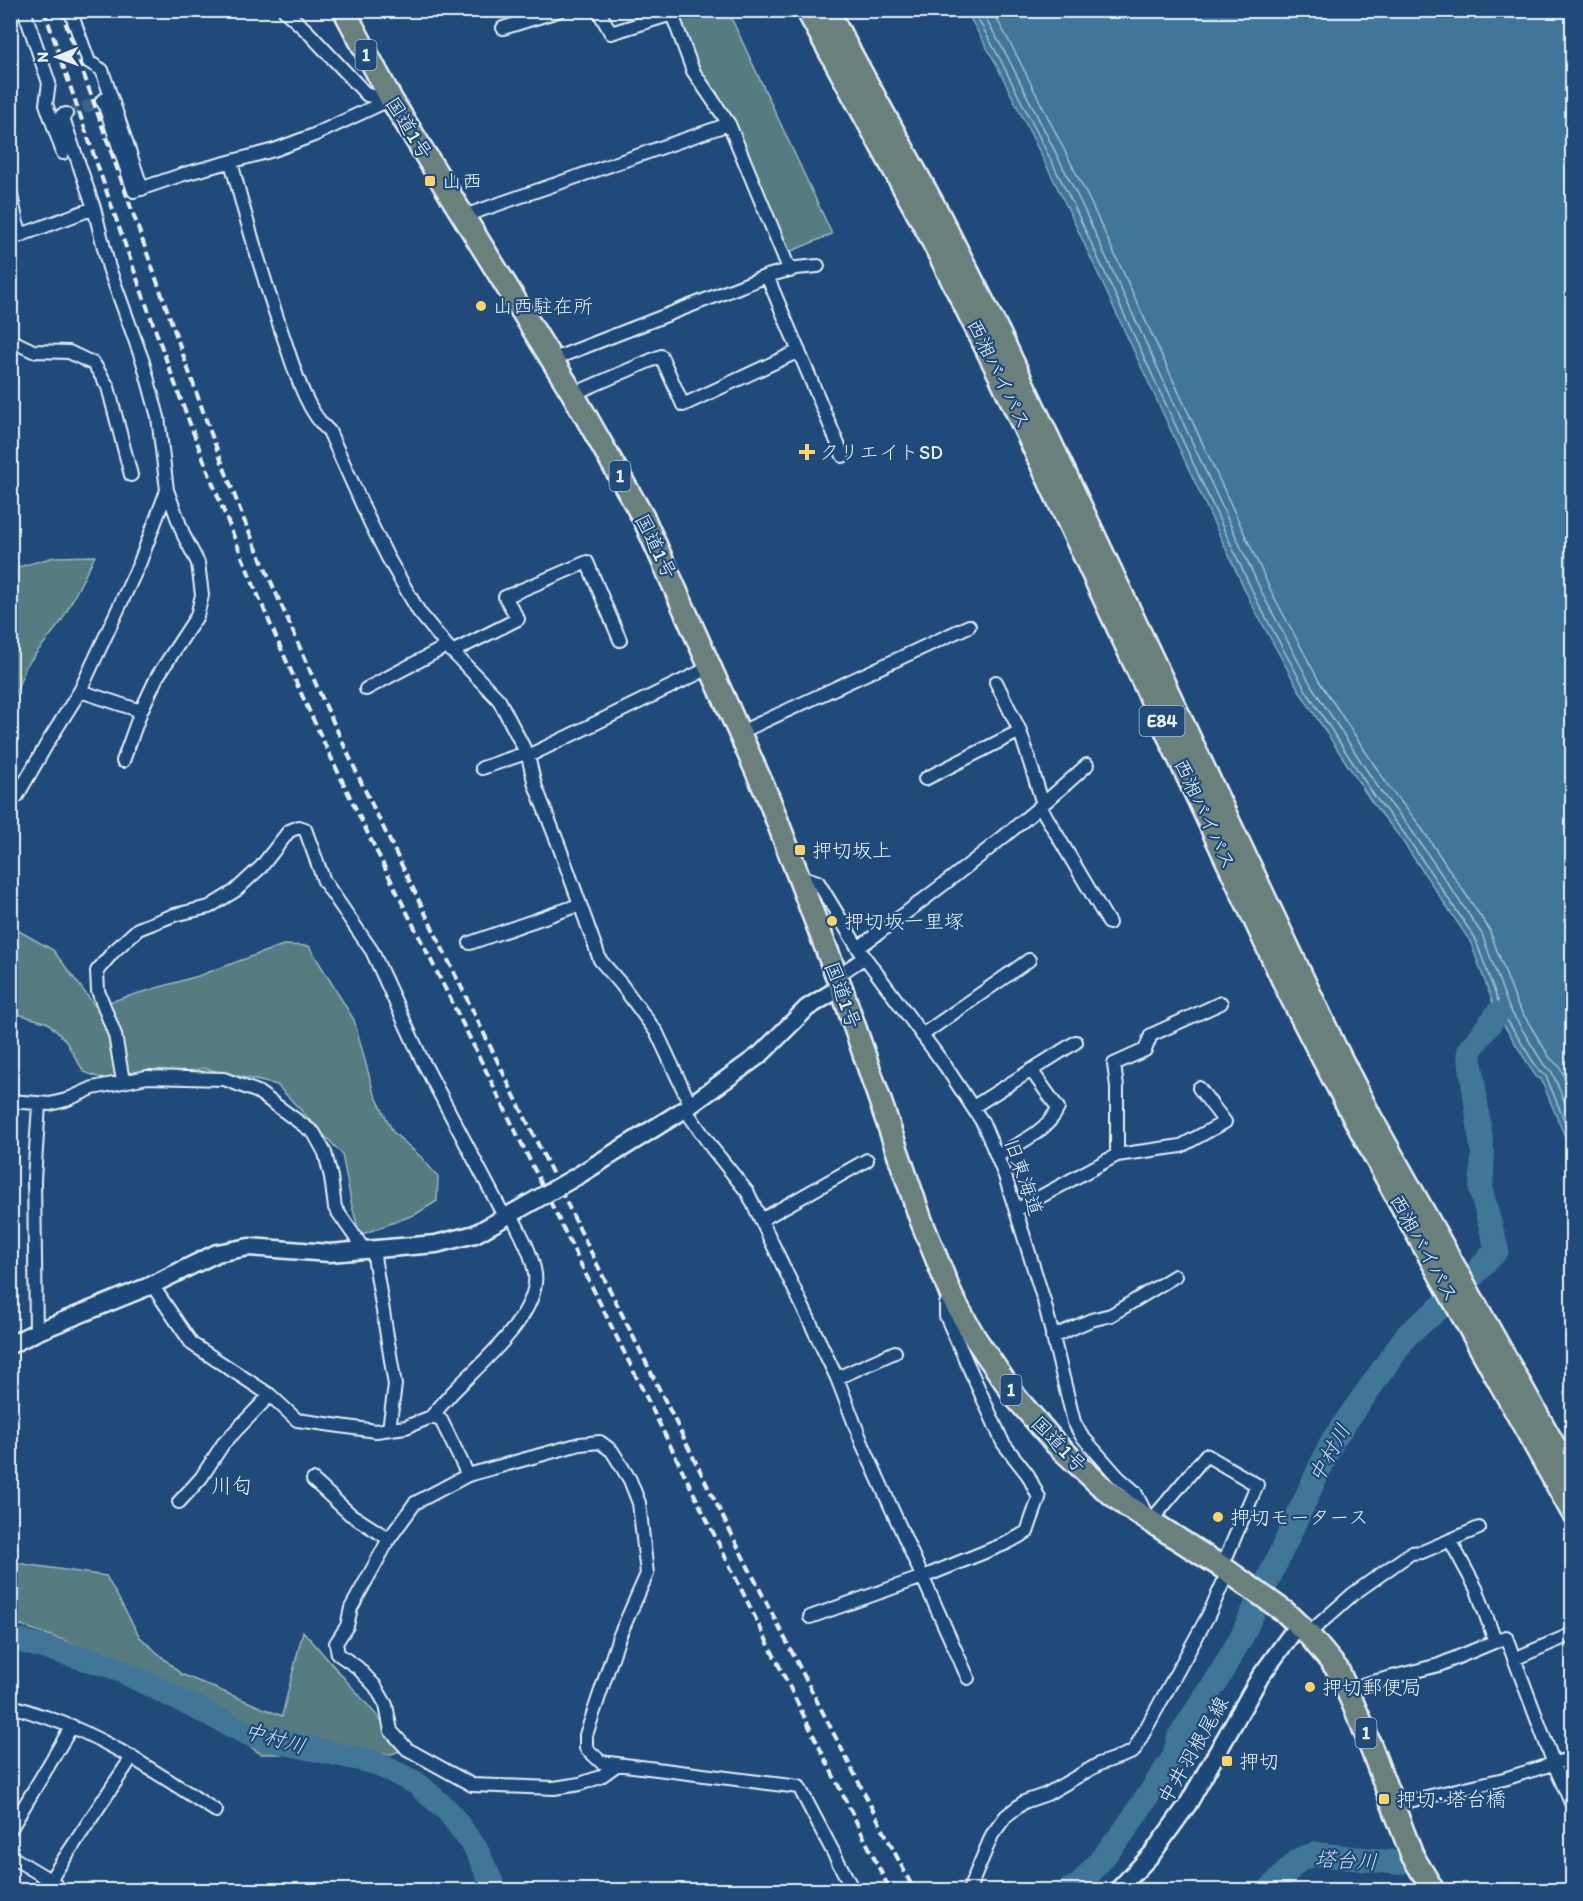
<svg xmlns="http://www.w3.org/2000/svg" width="1583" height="1901" viewBox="0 0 1583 1901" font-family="Itim,'Klee One',sans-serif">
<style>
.green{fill:#567b81;stroke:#9fb6bc;stroke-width:1.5}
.water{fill:#3f7798;stroke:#83a8be;stroke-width:1.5}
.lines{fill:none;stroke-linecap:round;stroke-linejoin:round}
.shore{stroke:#a4c0d2;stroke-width:1.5}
.river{stroke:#3f7798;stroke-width:24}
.street-tunnel{stroke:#3d638d;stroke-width:12;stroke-dasharray:12 6;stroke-linecap:butt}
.street-casing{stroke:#e8f1f8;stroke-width:16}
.secondary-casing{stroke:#e8f1f8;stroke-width:21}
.highway-casing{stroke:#e8f1f8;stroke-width:26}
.street{stroke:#1f4a7a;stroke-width:12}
.secondary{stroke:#1f4a7a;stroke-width:16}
.highway{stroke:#6a807d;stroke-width:21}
.rail{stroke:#e8f1f8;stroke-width:4;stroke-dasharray:9 4.5;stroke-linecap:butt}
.secondary-bridge-casing{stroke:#e8f1f8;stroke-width:21;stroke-linecap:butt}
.secondary-bridge{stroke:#1f4a7a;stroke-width:16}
.poi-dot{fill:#ffd166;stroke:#1f4a7a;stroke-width:2}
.labels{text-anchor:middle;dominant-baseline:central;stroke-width:4.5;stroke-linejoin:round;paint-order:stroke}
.shield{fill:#1f4a7a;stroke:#acbfd2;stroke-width:1.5}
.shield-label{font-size:18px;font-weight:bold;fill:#e8f1f8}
.street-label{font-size:20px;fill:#e8f1f8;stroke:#1f4a7a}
.poi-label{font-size:20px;fill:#e8f1f8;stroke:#1f4a7a;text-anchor:start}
.water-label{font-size:21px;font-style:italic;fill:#cfdfea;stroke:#1f4a7a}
.neighbourhood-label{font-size:21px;fill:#e8f1f8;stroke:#1f4a7a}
</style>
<rect width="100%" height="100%" fill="#1f4a7a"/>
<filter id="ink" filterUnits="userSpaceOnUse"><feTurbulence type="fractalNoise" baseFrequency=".0167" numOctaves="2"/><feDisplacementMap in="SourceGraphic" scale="12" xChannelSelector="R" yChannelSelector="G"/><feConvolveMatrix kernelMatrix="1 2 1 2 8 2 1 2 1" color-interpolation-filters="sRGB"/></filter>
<g filter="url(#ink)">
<path class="green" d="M692,11h36l104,223 -45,19 -70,-161 -14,-17 -26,-57z
M95,556l-34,66 -35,44 -15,39v-136l43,-12z
M10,926l43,24 42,56 103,-30 85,-31 26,1 45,74 19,70 20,42 28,25 17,20 -1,24 -21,13 -56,21 -8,-29 -10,-52 -65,-69 -74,-17 -78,19 -41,-15 -19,-32 -17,-17 -37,-11z
M10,1562l96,14 34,61 41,37 101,42 21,-85 76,87 22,33 -10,3h-130l-144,-95 -106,-37z"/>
<path class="water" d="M966,11h606v1143l-31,-75 -5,-2 -39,-63 -27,-73 -71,-105 -28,-35 -71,-109 -49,-89 -183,-394 -73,-147z"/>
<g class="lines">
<path class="shore" d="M973,10l27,49 74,147 183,395 48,88 70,108 29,36 71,105 27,74 37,59 7,5 26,63
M981,10l26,46 74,147 183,394 47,88 70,107 29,36 72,106 27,74 35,57 8,7 20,48
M992,10l23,42 74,147 183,394 47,88 70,106 29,36 71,106 28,75 33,54 10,9 12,29"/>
<path class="river" d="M10,1638l101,28 142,70 120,26 43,21 32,28 28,38 19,41
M1069,1890l11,-5 43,-52 51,-76 5,-20 36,-54 26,-45 92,-198 74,-105 49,-41 41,-44 -16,-60 2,-35 -14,-104 28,-37
M1269,1890l31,-31 16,-5 84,9"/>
<path class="street-tunnel" d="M66,114l36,-13"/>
<defs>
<path id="street" d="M24,10l25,73 -3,21 17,49
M70,10l19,52 13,8 40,119
M284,10l24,22 59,63 22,4
M598,10l13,23 61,-19 21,57 36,53 61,147
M503,28l58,-18
M102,101l1,-1 31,91 50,-17 90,-24 40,-15 77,-36
M66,114l-4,1 32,93 15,60 34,94 15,55 9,73 17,46 14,27 4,32 -5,21 -40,61 -16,34 -61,-20
M231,162c15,58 32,115 51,171 11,31 23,78 47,98l41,91 18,36 31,54 28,34 52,54 29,56 7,29 24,61 41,114 21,24 36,49 33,71
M10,190l7,34 5,10
M464,216l265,-92
M10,239l84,-31
M767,276l76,180
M10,340l23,11 36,1 25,12 14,23 23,88
M551,360l216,-84 29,-8 22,-2
M573,394l88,-38 22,49 116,-54
M452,652l66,-33 -13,-22 82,-35 33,78
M996,682l24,49 23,73
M366,689l81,-43
M741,732l228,-106
M528,756l183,-89
M123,761l18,-50
M482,768l44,-15
M925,779l95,-48
M17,796l31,-54 32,-51 60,-129 27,-72
M1040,806l69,117
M800,879h9l9,3 40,66 88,119 37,56 22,53 39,125 30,121 7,13 37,42 17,15 15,30 56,-67 51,30 -35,82
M470,943l109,-38
M858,948c79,-57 157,-117 229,-183
M837,976l28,-19
M922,1035l107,-75
M123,1081l-8,-46 -17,-44 -1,-20 16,-19 25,-23 36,-14 35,-8 26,-16 26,-24 28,-36 10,-4 6,2 19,52 48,70 49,107 84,160
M10,1101l40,3 16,-4 27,-12 54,-11 77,2 34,13 56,41 11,20 6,24 4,31 30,43
M973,1107l103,-65
M685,1109l27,39 36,45 89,185 25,65 106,235
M1117,1155v-68l-3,-23 31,-14 6,-15 70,-32
M997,1156c21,-12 51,-25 61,-48l-27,-38
M1016,1210l101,-55 64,-9 44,-24 -26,-34
M761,1220l106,-60
M373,1250l22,135 -6,44
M152,1285l40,59 78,51 27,25 79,11 30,-4 25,-10 10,3 27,55
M36,1332l-2,-153 5,-74
M1052,1337l39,-17 20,-5 64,-39
M837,1378l58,-26
M431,1417c8,-9 16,-19 25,-28 25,-26 84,-75 79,-115 -3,-21 -15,-41 -24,-60
M313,1480l37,34 39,25
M179,1502l22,-24 22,-34 47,-49
M1450,1540l27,50 18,51
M810,1617l113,-40 84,-34 20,-11 12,-34 -11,-23 -25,-32 -57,-127v-12l6,-7
M1308,1634l45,-40 58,-41 11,-1 57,-24
M1514,1659l58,-25
M1349,1692l16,-8 74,-19 67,-28 48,127 18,41
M10,1706c12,2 24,8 36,11 62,21 115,59 170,94
M618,1764l-18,13 -20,7 -26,4 -82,-3 -65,-36 -16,-18 -5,-26 -11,-19 -18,-19 -19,-13 -2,-11 11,-17 4,-18 38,-69 26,-36 53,-28 112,-31 20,-2 12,9 18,29 9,23 8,71 -28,63 -33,98v13l15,14 198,25 54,103
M1392,1805l112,-26 68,-21
M10,1830l62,-104
M10,1856l40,24 11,10
M50,1880l82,-123
M969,1890l23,-55 14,-19 18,-14 23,-8 52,-30 34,-12 75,-136 20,-44"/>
<path id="secondary" d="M579,1175l106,-66 76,-55 46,-46 34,-21
M10,1345l26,-13 116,-47 65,-32 32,-6 80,6 107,-9 39,-10 43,-24
M1118,1890l34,-36 36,-50 72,-127 38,-52"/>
<path id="highway" d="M344,10l47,89 182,295 71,125 124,278 73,190 80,233 31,77 23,41 42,61 39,45 44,41 28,22 94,60 63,45 23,22 30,36 24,54 50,131 21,35
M807,10l122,224 70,140 288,615c90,178 189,350 285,523
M827,10l111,203 62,122 335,712 35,69 202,361"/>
</defs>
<use href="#street" class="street-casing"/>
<use href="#secondary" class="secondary-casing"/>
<use href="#highway" class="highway-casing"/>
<use href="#street" class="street"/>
<use href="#secondary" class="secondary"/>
<use href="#highway" class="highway"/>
<path class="rail" d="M44,10c70,203 138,407 222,604 68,159 149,312 225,467 132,270 266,540 399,809
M61,10l149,421 34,89 78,178 41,88 217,444 160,321 174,339"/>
<defs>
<path id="secondary-bridge" d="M518,1210l61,-35"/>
</defs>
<use href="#secondary-bridge" class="secondary-bridge-casing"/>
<use href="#secondary-bridge" class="secondary-bridge"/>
</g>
</g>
<g class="poi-dot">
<rect x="424" y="175" width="12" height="12" rx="3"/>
<circle cx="481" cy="306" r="6"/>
<path d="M804 443h6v6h6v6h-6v6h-6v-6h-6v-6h6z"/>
<rect x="794" y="844" width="12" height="12" rx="3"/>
<circle cx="832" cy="921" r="6"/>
<circle cx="1218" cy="1517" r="6"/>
<circle cx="1310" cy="1687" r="6"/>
<rect x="1221" y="1755" width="12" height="12" rx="3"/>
<rect x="1378" y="1793" width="12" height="12" rx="3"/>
</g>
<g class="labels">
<g class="shield">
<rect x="355.5" y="40" width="21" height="30" rx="4.5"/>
<rect x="609.5" y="461" width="21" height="30" rx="4.5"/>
<rect x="1139.5" y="706" width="45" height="30" rx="4.5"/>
<rect x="1000.5" y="1375" width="21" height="30" rx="4.5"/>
<rect x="1355.5" y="1718" width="21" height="30" rx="4.5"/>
</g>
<g class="shield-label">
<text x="366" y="55">1</text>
<text x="620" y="476">1</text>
<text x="1162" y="721">E84</text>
<text x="1011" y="1390">1</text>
<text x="1366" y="1733">1</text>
</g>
<g class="street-label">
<text transform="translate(409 128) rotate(58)">国道1号</text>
<text transform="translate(999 374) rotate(64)">西湘バイパス</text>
<text transform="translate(656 546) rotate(64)">国道1号</text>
<text transform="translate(1205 814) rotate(65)">西湘バイパス</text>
<text transform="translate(843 995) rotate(70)">国道1号</text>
<text transform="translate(1024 1177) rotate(71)">旧東海道</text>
<text transform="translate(1424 1248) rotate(61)">西湘バイパス</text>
<text transform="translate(1059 1444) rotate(46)">国道1号</text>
<text transform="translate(1193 1750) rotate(-60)">中井羽根尾線</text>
</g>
<g class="poi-label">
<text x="442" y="181">山西</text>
<text x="493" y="306">山西駐在所</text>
<text x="819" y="452">クリエイトSD</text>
<text x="812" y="850">押切坂上</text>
<text x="844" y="921">押切坂一里塚</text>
<text x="1230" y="1517">押切モータース</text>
<text x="1322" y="1687">押切郵便局</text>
<text x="1239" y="1761">押切</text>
<text x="1396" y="1799">押切･塔台橋</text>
</g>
<g class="water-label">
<text transform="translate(1329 1453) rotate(-61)">中村川</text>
<text transform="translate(275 1738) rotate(16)">中村川</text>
<text transform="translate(1346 1860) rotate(3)">塔台川</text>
</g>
<g class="neighbourhood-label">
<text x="232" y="1485">川匂</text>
</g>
</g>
<rect width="1583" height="1901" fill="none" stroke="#1f4a7a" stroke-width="36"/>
<rect x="18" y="18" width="1547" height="1865" fill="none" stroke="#e8f1f8" stroke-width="2" filter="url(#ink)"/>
<g transform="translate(57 57) rotate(269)" stroke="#1f4a7a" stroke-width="4.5" paint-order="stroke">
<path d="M0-4.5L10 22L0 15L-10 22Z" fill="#e8f1f8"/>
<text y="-9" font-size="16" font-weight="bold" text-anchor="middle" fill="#e8f1f8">N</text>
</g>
</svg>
